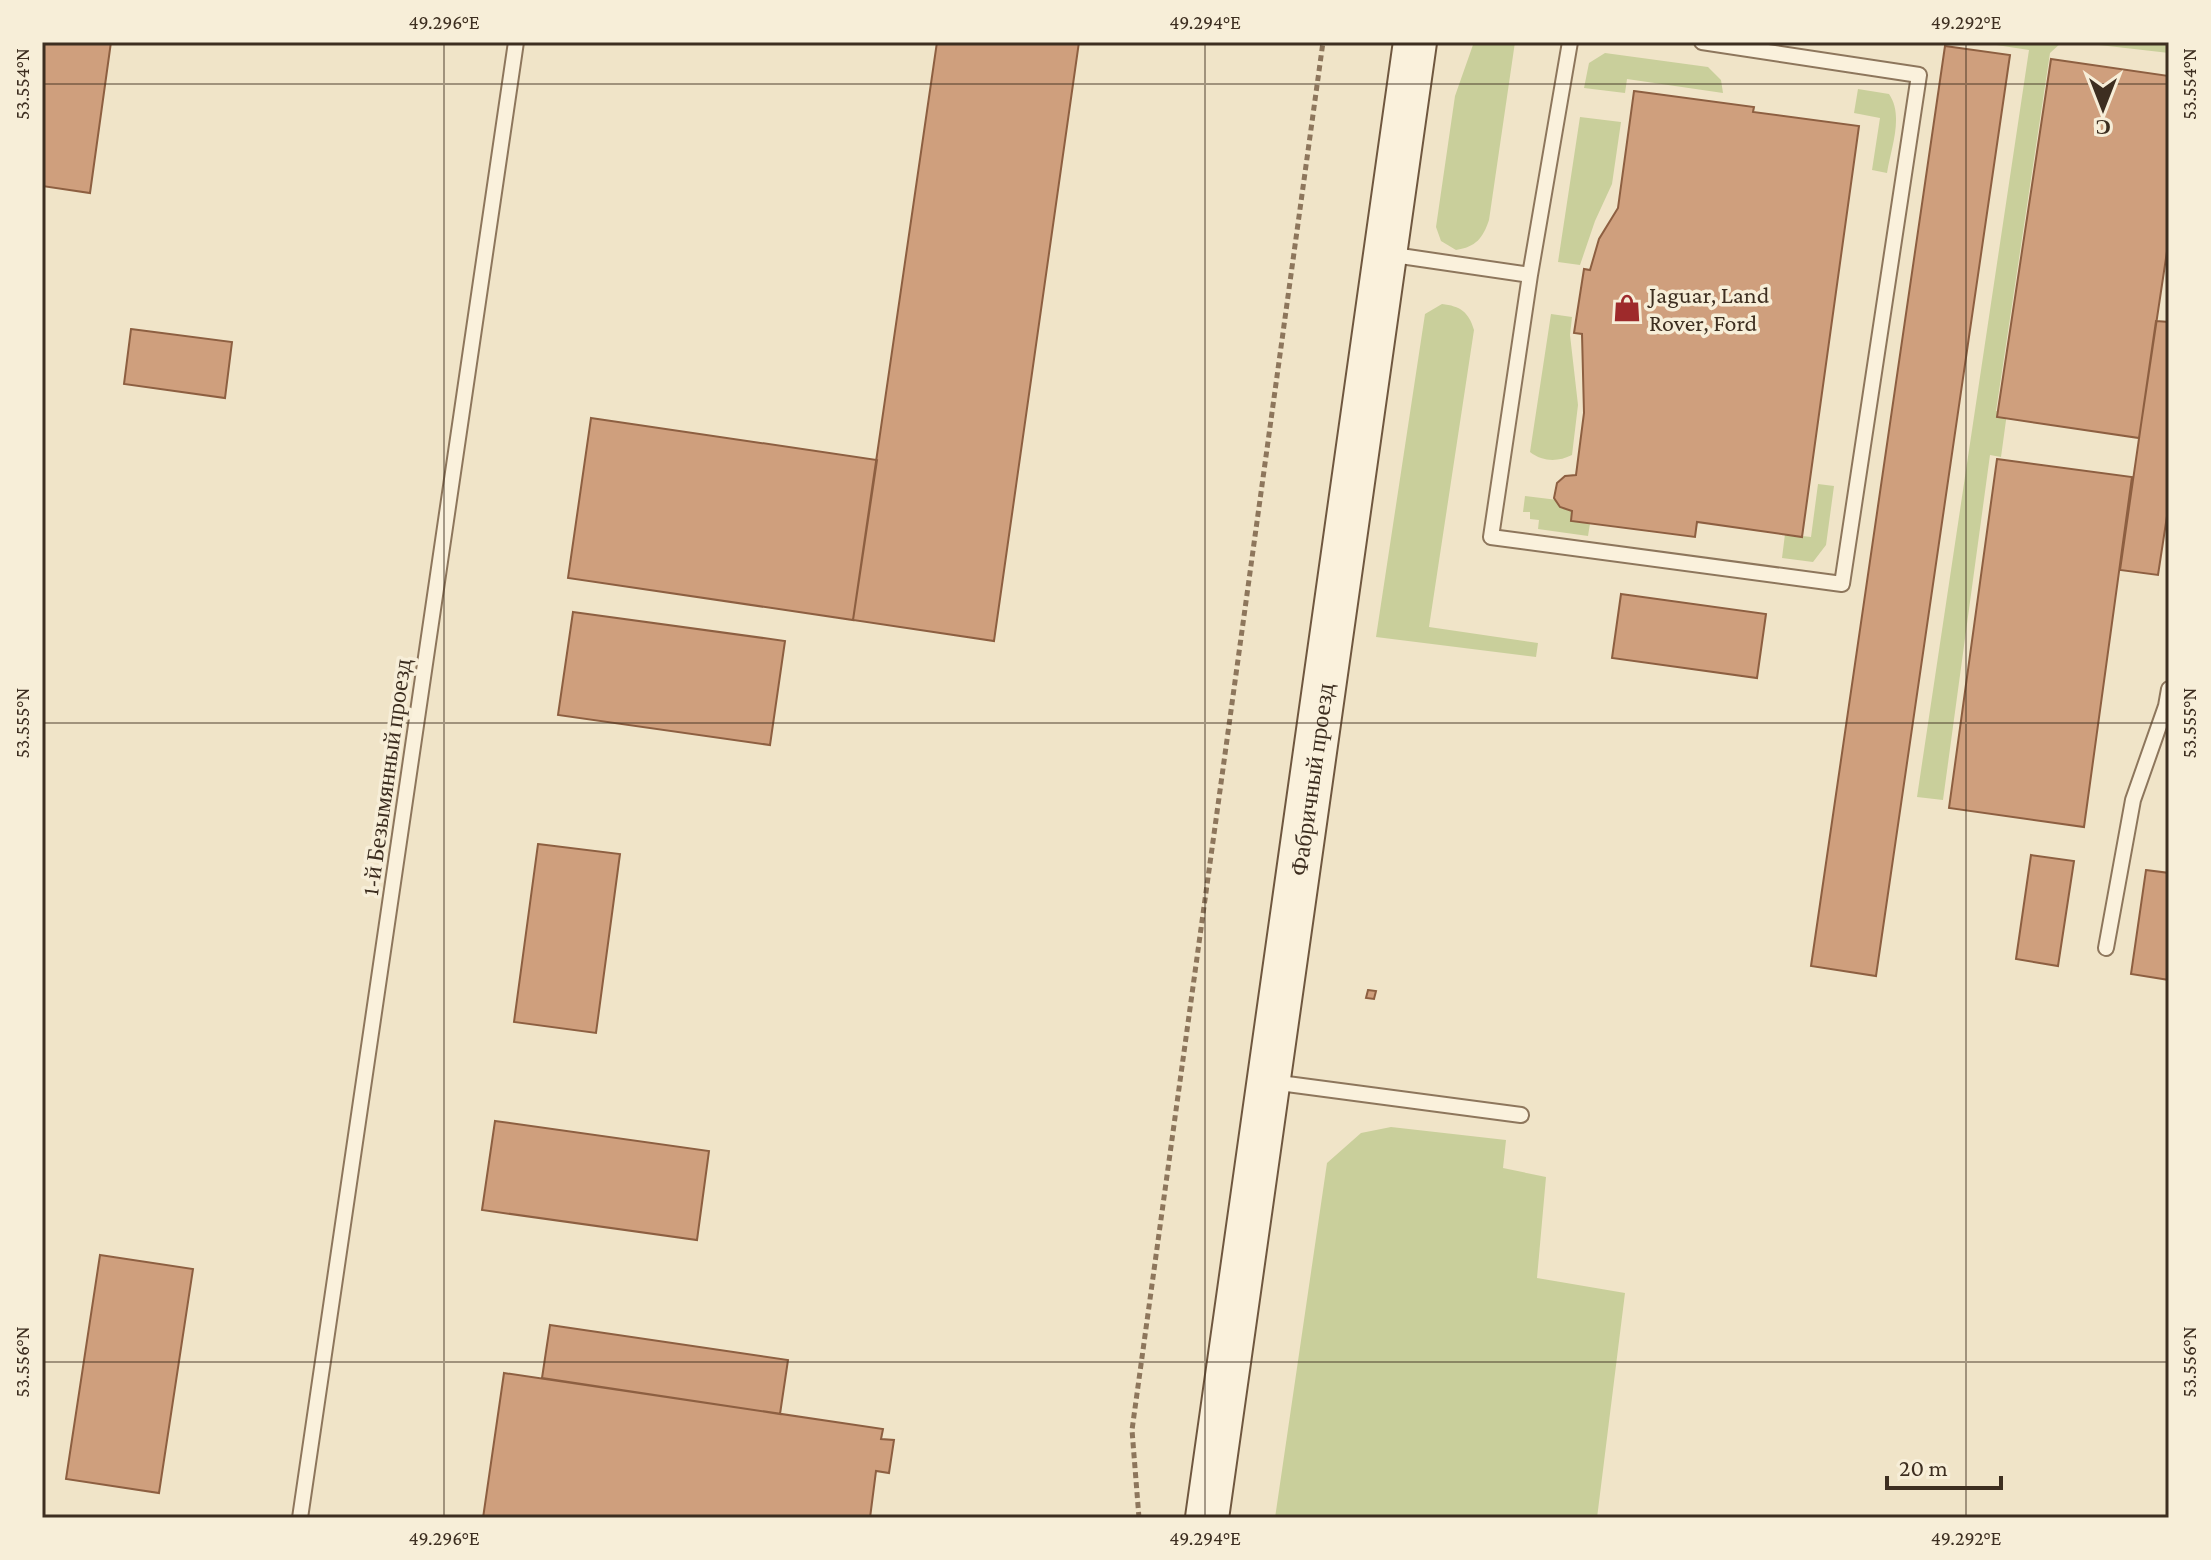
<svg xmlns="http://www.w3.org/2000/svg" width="2211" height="1560" viewBox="0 0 2211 1560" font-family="'Crimson Pro',serif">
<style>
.green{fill:#c9cf9b}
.building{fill:#cf9f7d;stroke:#8d5f41;stroke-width:2}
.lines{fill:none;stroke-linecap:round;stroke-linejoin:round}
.lane-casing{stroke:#8d765c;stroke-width:18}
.secondary-casing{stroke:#6f573f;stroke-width:46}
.path{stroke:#8d765c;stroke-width:5;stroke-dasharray:6 4;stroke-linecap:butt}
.lane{stroke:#faf1dc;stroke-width:14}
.secondary{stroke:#faf1dc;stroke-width:42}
.ticks{fill:none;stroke:#3d2e20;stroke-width:2;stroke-opacity:0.45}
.labels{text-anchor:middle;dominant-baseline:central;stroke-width:7;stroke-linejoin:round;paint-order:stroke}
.poi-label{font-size:24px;fill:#3d2e20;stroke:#f7eed8;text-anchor:start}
.street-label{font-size:24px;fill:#3d2e20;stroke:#f7eed8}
.neatline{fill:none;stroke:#3d2e20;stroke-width:3}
.ticks-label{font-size:20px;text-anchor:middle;fill:#3d2e20}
</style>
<rect width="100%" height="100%" fill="#f0e4c8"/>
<path class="green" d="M1474,42h41l-26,178c-6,18 -13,27 -33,30l-15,-9 -5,-14 19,-131z
M1977,42h85l-12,11 -54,358 11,2 -6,44 -11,-2 -47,345 -26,-3 112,-747z
M2073,42h96v11z
M1605,53l103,14 13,13 2,13 -96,-14 -2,14 -41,-5 5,-25z
M1858,89l31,5c15,22 2,54 -2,79l-15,-3 8,-52 -26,-5z
M1580,117l41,5 -9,62 -17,37 -15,44 -22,-3z
M1442,304c18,2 27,8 32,26l-45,297 109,16 -2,14 -160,-20 49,-323z
M1551,314l21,3 -2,18 8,70 -6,50c-14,7 -29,7 -42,-3z
M1818,484l16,2 -8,59 -13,17 -31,-4 3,-24 26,3z
M1525,496l41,5 26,10 -4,25 -50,-7 1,-9 -9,-1v-7h-7z
M1391,1127l115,13 -3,28 43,9 -9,101 88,15 -28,225h-322l52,-355 34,-30z"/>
<path class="building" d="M42,42h69l-21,151 -48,-7z
M937,42h142l-85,599 -141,-21z
M1945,46l65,9 -134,921 -65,-10z
M2051,59l118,17v162l-30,200 -142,-21z
M1634,91l120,16 -1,5 106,14 -57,411 -105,-15 -2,15 -124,-16 1,-10 -12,-4 -6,-9 3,-15 8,-7 11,-1 8,-62 -2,-79 -8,-1 10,-64 6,1 9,-31 19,-31z
M2156,321l13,1v181l-11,72 -38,-5z
M131,329l101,13 -7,56 -101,-14z
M591,418l286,42 -24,160 -285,-42z
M1997,459l135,18 -48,350 -135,-19z
M1621,594l145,20 -9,64 -145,-20z
M573,612l212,29 -15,104 -212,-30z
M538,844l82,10 -24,179 -82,-11z
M2031,855l43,6 -16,105 -42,-7z
M2146,870l23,3v107l-38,-6z
M1368,990l8,1 -2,8 -8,-1z
M495,1121l214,30 -12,89 -215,-30z
M100,1255l93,14 -34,224 -93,-14z
M550,1325l238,35 -8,54 -238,-36z
M504,1373l379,56 -2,10 13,1 -5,33 -13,-2 -6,47h-387z"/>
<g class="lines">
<defs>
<path id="lane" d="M1570,42l-40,233 -39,262 351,47 77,-509 -217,-33
M1387,254l143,21
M2106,948l27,-148 33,-94 3,-17
M1272,1082l249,33
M300,1518l216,-1476"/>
<g id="secondary">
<path id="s1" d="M1207,1518l208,-1476"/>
</g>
</defs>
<use href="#lane" class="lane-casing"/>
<use href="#secondary" class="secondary-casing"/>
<path class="path" d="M1139,1518l-7,-88 191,-1388"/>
<use href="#lane" class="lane"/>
<use href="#secondary" class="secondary"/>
</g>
<path class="ticks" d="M444,42v1476M1205,42v1476M1966,42v1476M42,84h2127M42,723h2127M42,1362h2127"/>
<defs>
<symbol id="shop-bare" viewBox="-9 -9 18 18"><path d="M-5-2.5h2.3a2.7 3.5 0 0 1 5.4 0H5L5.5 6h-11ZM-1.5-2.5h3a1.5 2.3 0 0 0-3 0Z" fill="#9e2a2b" stroke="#f7eed8" stroke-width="2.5" paint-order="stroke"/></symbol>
</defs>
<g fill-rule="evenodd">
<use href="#shop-bare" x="1607" y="288" width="40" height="40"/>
</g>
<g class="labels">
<g class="poi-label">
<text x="1649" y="294">Jaguar, Land<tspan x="1649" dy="28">Rover, Ford</tspan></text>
</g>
<g class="street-label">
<text transform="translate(386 777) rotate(-82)">1-й Безымянный проезд</text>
<text stroke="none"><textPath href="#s1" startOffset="746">Фабричный проезд</textPath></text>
</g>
</g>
<rect width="2211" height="1560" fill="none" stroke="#f7eed8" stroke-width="88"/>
<g transform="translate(2103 108) rotate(180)" stroke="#f7eed8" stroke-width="6" paint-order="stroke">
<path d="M0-6L14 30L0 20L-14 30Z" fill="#3d2e20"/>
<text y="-12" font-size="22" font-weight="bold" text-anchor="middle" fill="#3d2e20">С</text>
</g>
<path d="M1887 1476v12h114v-12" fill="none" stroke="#3d2e20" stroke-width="4"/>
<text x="1899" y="1476" font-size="24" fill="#3d2e20" stroke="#f7eed8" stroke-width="6" paint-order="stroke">20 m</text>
<rect x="44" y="44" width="2123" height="1472" class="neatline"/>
<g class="ticks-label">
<text x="444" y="29">49.296°E</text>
<text x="1205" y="29">49.294°E</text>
<text x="1966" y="29">49.292°E</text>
<text transform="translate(2189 84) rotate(-90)" y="7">53.554°N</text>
<text transform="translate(22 84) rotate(-90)" y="7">53.554°N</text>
<text transform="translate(2189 723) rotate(-90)" y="7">53.555°N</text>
<text transform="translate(22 723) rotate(-90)" y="7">53.555°N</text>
<text transform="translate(2189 1362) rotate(-90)" y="7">53.556°N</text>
<text transform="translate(22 1362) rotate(-90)" y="7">53.556°N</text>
<text x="444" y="1545">49.296°E</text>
<text x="1205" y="1545">49.294°E</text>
<text x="1966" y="1545">49.292°E</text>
</g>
</svg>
